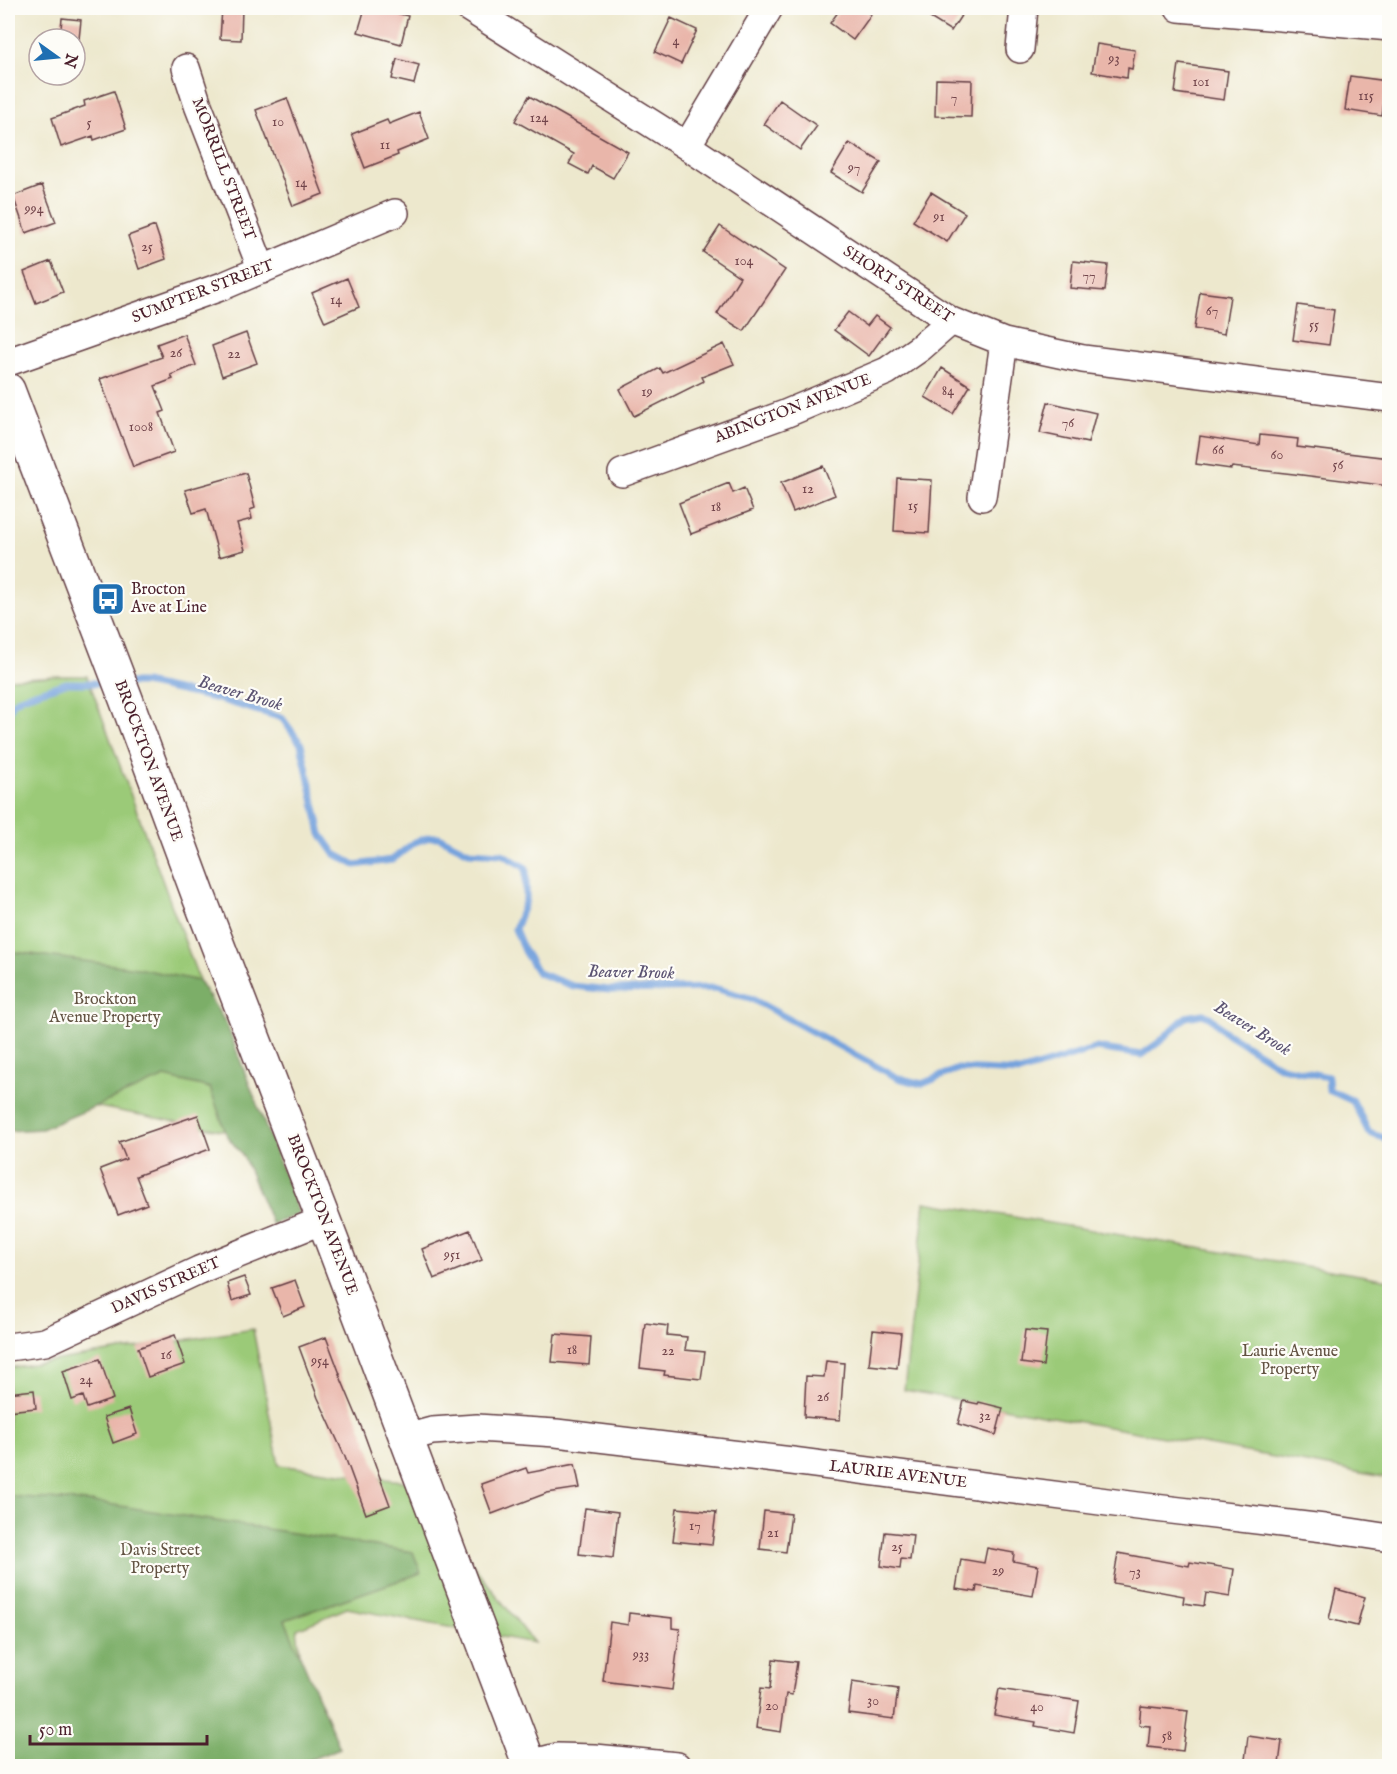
<svg xmlns="http://www.w3.org/2000/svg" width="1397" height="1774" viewBox="0 0 1397 1774" font-family="'IM FELL English',serif">
<style>
.green{fill:#9bca78;stroke:#727452;stroke-width:1.5}
.forest{fill:#7cae68;stroke:#63664a;stroke-width:1.5}
.lines{fill:none;stroke-linecap:round;stroke-linejoin:round}
.stream{stroke:#74a2dd;stroke-width:7}
.building{fill:#e9b6aa}
.street-casing{stroke:#623d43;stroke-width:30}
.secondary-casing{stroke:#623d43;stroke-width:36}
.street{stroke:#fff;stroke-width:27}
.secondary{stroke:#fff;stroke-width:33}
.labels{text-anchor:middle;dominant-baseline:central;stroke-width:4.5;stroke-linejoin:round;paint-order:stroke}
.number-label{font-size:14px;fill:#72454b}
.street-label{font-size:16px;fill:#4a1f2b;stroke:#fdfcf7}
.poi-label{font-size:16px;fill:#4a1f2b;stroke:#fdfcf7;text-anchor:start}
.park-label{font-size:16px;fill:#625242;stroke:#fdfcf7}
.water-label{font-size:18px;font-style:italic;fill:#5b5372;stroke:#fdfcf7}
</style>
<rect width="100%" height="100%" fill="#fdfcf7"/>
<filter id="ink" filterUnits="userSpaceOnUse"><feTurbulence type="fractalNoise" baseFrequency=".0167" numOctaves="2"/><feDisplacementMap in="SourceGraphic" scale="12" xChannelSelector="R" yChannelSelector="G"/><feConvolveMatrix kernelMatrix="1 2 1 2 8 2 1 2 1" color-interpolation-filters="sRGB"/></filter>
<filter id="wash" filterUnits="userSpaceOnUse"><feTurbulence type="fractalNoise" baseFrequency=".008" numOctaves="4" result="noise"/><feDisplacementMap in="SourceGraphic" scale="24" xChannelSelector="R" yChannelSelector="G"/><feGaussianBlur stdDeviation="1.35" result="paint"/><feColorMatrix in="noise" values="0 0 0 0 0 0 0 0 0 0 0 0 0 0 0 0 0 1.4 0 .05"/><feComposite in="paint" operator="in"/></filter>
<g filter="url(#wash)">
<rect width="100%" height="100%" fill="#ede8cd"/>
<path class="green" d="M57,676h30l170,461 -249,-47v-411z
M925,1202l464,78v198l-485,-88z
M253,1329l26,136 129,17 126,161 -187,-35 -50,21 14,111 -303,26v-398z"/>
<path class="forest" d="M8,951l129,17 62,13 27,42 73,191 -27,10 -29,-68 -16,-20 -17,-48 -45,-11 -123,52 -34,2z
M8,1496l93,7 312,49 8,21 -136,47 55,128 -46,18h-286z"/>
<g class="lines">
<path class="stream" d="M130,683h14l74,16 64,19 19,26 20,90 14,20 20,11 37,-5 23,-18 15,-5h9l30,15 33,2 24,14v32l-11,29 9,22 14,22 35,13 37,4 104,-2 36,10 148,80 24,6 36,-15 62,3 77,-24 44,7 17,-12 28,-26 17,-3 8,4 14,14 56,35 47,10 1,13 24,11 16,32 21,7
M8,714l5,-11 9,-6 44,-14h44"/>
</g>
<g id="blocks">
<path class="building" d="M222,8h20l-1,32 -21,-1z
M365,8h12l31,8 -7,28 -43,-12z
M841,8h20l10,7 -18,25 -23,-17z
M914,8h52l-15,23z
M62,18l19,2 -2,19h-19z
M671,18l26,12 -16,34 -26,-12z
M1097,44l38,6 -3,19 -4,-1 -1,10 -35,-6z
M397,59l22,6 -5,19 -22,-5z
M1179,64l49,7 -4,29 -49,-7z
M1350,76l37,5 -5,35 -37,-6z
M936,79l36,1 -1,37 -36,-1z
M114,91l12,38 -32,11 -1,-4 -32,11 -9,-29 33,-12 -1,-5z
M529,96l99,56 -15,26 -21,-12 -4,8 -19,-10 5,-10 -59,-33z
M287,98l36,96 -30,12 -37,-96z
M780,100l37,26 -17,24 -36,-26z
M419,112l10,27 -32,13 1,3 -33,13 -13,-34 35,-14 2,4z
M849,143l32,19 -19,30 -31,-19z
M42,185l14,37 -30,11 -13,-37z
M931,192l34,21 -18,29 -34,-21z
M155,226l11,33 -27,10 -11,-33z
M720,226l65,44 -41,61 -27,-17 23,-37 -37,-25z
M51,261l12,31 -27,11 -12,-31z
M1073,261l35,4 -3,26 -35,-3z
M347,278l12,29 -34,15 -13,-29z
M1200,292l30,4 -6,38 -30,-5z
M1298,305l36,5 -5,35 -36,-5z
M848,312l19,14 8,-10 15,11 -21,29 -35,-26z
M246,333l11,30 -35,13 -10,-30z
M184,334l12,31 -25,10 2,4 -18,7 10,25 -5,2 14,39 -41,15 -33,-88 62,-22 -5,-13z
M724,344l10,20 -32,13 2,4 -70,35 -14,-27 40,-21 3,5z
M942,368l28,18 -17,28 -28,-17z
M1048,402l48,11 -8,30 -48,-10z
M1260,435l38,4 -1,8 92,11v28l-95,-12 -62,-7 -1,2 -35,-5 4,-28 59,9z
M823,466l12,29 -42,17 -12,-29z
M246,473l9,35 -5,2 2,9 -15,4 8,27 -26,7 -13,-48 -13,4 -8,-23z
M897,478l35,2 -3,53 -35,-2z
M729,483l4,10 11,-5 9,22 -62,24 -12,-31z
M198,1115l12,34 -74,27 11,28 -29,11 -18,-46 26,-10 -7,-17z
M470,1230l12,30 -48,19 -12,-30z
M244,1277l7,18 -19,6 -5,-18z
M295,1280l10,27 -22,9 -11,-28z
M645,1323l23,3 -1,9 20,2 -2,13 20,2 -4,27 -37,-4 1,-4 -25,-3z
M873,1330l28,3 -4,35 -28,-3z
M1025,1330l22,2 -4,34 -22,-3z
M555,1334l36,3 -2,28 -37,-3z
M175,1335l10,29 -37,13 -10,-29z
M326,1337l14,37h-1l24,57 27,74 -24,9 -21,-57 -27,-59 -19,-51z
M100,1359l13,40 -26,9 -4,-12 -11,4 -9,-29z
M826,1361l18,2 -4,57 -36,-3 2,-41 18,1z
M34,1390l2,18 -28,3v-18z
M964,1401l14,3 1,-2 24,6 -7,27 -38,-11z
M129,1409l8,25 -24,9 -9,-26z
M575,1464l5,24 -33,5 -55,21 -11,-30 45,-16 2,5z
M585,1508l33,4 -5,46 -34,-4z
M677,1508l39,4 -4,33 -39,-4z
M764,1511l27,3 -5,38 -26,-3z
M885,1532l28,3 -3,25 -9,-1 -1,10 -19,-3z
M987,1548l27,5 -1,8 25,5 -5,30 -56,-10 -1,6 -20,-3 5,-30 23,4z
M1118,1553l71,13 1,-4 44,7 -4,28 -24,-4 -2,13 -21,-3 1,-7 -71,-13z
M1336,1589l29,8 -8,29 -28,-7z
M629,1613l43,5v10l8,1 -8,61 -69,-9 7,-59 18,3z
M773,1659l24,3 -5,33 -6,-1 -5,38 -25,-4 5,-40 9,1z
M852,1682l46,7 -4,30 -46,-6z
M999,1689l80,12 -5,32 -39,-7 1,-4 -42,-7z
M1141,1706l47,5 -5,40 -35,-4 2,-21 -11,-1z
M1248,1736l34,5 -3,23 -34,-4z"/>
</g>
</g>
<g filter="url(#ink)">
<use href="#blocks" fill-opacity="0" stroke="#623d43" stroke-width="1.5"/>
<g class="lines">
<defs>
<path id="street" d="M469,8l218,138 264,175 53,21 79,17 307,39
M1179,8l211,19
M1020,49l4,-41
M186,68l12,37 64,165
M687,146l82,-138
M8,362l215,-76 172,-73
M622,473l163,-59 102,-43 33,-23 31,-27
M982,497l22,-155
M8,1347l37,-5 154,-72 124,-50
M406,1438l26,-7 45,-3 79,5 236,28 346,45 186,22 66,10
M529,1764l28,-7 38,1 82,8"/>
<path id="secondary" d="M8,390l118,309 72,195 133,345 199,527"/>
</defs>
<use href="#street" class="street-casing"/>
<use href="#secondary" class="secondary-casing"/>
<use href="#street" class="street"/>
<use href="#secondary" class="secondary"/>
</g>
</g>
<defs>
<symbol id="bus-square" viewBox="-11 -11 22 22"><rect x="-9" y="-9" width="18" height="18" rx="4" fill="#1f6fb2" stroke="#fdfcf7"/><path d="M-5-6H5V4H4V6H2V4H-2V6H-4V4H-5ZM-3.5-4V0h7V-4ZM-3.5 1.2v1.5H-2V1.2ZM2 1.2v1.5H3.5V1.2Z" fill="#fff"/></symbol>
</defs>
<g fill-rule="evenodd">
<use href="#bus-square" x="89" y="580" width="38" height="38"/>
</g>
<g class="labels">
<g class="number-label">
<text x="676" y="41">4</text>
<text x="1114" y="59">93</text>
<text x="1201" y="82">101</text>
<text x="1366" y="96">115</text>
<text x="954" y="98">7</text>
<text x="539" y="118">124</text>
<text x="278" y="122">10</text>
<text x="89" y="123">5</text>
<text x="385" y="145">11</text>
<text x="854" y="168">97</text>
<text x="301" y="183">14</text>
<text x="34" y="209">994</text>
<text x="939" y="217">91</text>
<text x="147" y="247">25</text>
<text x="744" y="261">104</text>
<text x="1089" y="276">77</text>
<text x="336" y="300">14</text>
<text x="1212" y="311">67</text>
<text x="1314" y="325">55</text>
<text x="176" y="353">26</text>
<text x="234" y="354">22</text>
<text x="948" y="391">84</text>
<text x="647" y="392">19</text>
<text x="1068" y="423">76</text>
<text x="141" y="427">1008</text>
<text x="1218" y="450">66</text>
<text x="1277" y="455">60</text>
<text x="1338" y="465">56</text>
<text x="808" y="489">12</text>
<text x="913" y="506">15</text>
<text x="716" y="507">18</text>
<text x="452" y="1255">951</text>
<text x="572" y="1350">18</text>
<text x="668" y="1351">22</text>
<text x="166" y="1355">16</text>
<text x="320" y="1361">954</text>
<text x="86" y="1380">24</text>
<text x="823" y="1397">26</text>
<text x="985" y="1416">32</text>
<text x="695" y="1526">17</text>
<text x="773" y="1533">21</text>
<text x="897" y="1547">25</text>
<text x="998" y="1571">29</text>
<text x="1135" y="1572">73</text>
<text x="641" y="1655">933</text>
<text x="873" y="1701">30</text>
<text x="772" y="1706">20</text>
<text x="1037" y="1707">40</text>
<text x="1167" y="1736">58</text>
</g>
<g class="street-label">
<text transform="translate(223 169) rotate(69)">MORRILL STREET</text>
<text transform="translate(898 285) rotate(33)">SHORT STREET</text>
<text transform="translate(203 292) rotate(-21)">SUMPTER STREET</text>
<text transform="translate(793 409) rotate(-21)">ABINGTON AVENUE</text>
<text transform="translate(148 761) rotate(70)">BROCKTON AVENUE</text>
<text transform="translate(322 1215) rotate(69)">BROCKTON AVENUE</text>
<text transform="translate(166 1286) rotate(-24)">DAVIS STREET</text>
<text transform="translate(898 1475) rotate(7)">LAURIE AVENUE</text>
</g>
<g class="poi-label">
<text x="131" y="590">Brocton<tspan x="131" dy="18">Ave at Line</tspan></text>
</g>
<g class="park-label">
<text x="105" y="1000">Brockton<tspan x="105" dy="18">Avenue Property</tspan></text>
<text x="1290" y="1352">Laurie Avenue<tspan x="1290" dy="18">Property</tspan></text>
<text x="160" y="1551">Davis Street<tspan x="160" dy="18">Property</tspan></text>
</g>
<g class="water-label">
<text transform="translate(240 694) rotate(16)">Beaver Brook</text>
<text transform="translate(631 973) rotate(1)">Beaver Brook</text>
<text transform="translate(1252 1029) rotate(32)">Beaver Brook</text>
</g>
</g>
<rect width="1397" height="1774" fill="none" stroke="#fdfcf7" stroke-width="30"/>
<g transform="translate(57 57) rotate(105)"><circle r="28" fill="#fdfcf7" stroke="#b5a4a5" stroke-width="1.5"/>
<path d="M0-4.5L10 22L0 15L-10 22Z" fill="#1f6fb2"/>
<text y="-9" font-size="16" font-weight="bold" text-anchor="middle" fill="#4a1f2b">N</text>
</g>
<path d="M30 1735v9h177v-9" fill="none" stroke="#4a1f2b" stroke-width="3"/>
<text x="39" y="1735" font-size="18" fill="#4a1f2b" stroke="#fdfcf7" stroke-width="4.5" paint-order="stroke">50 m</text>
</svg>
